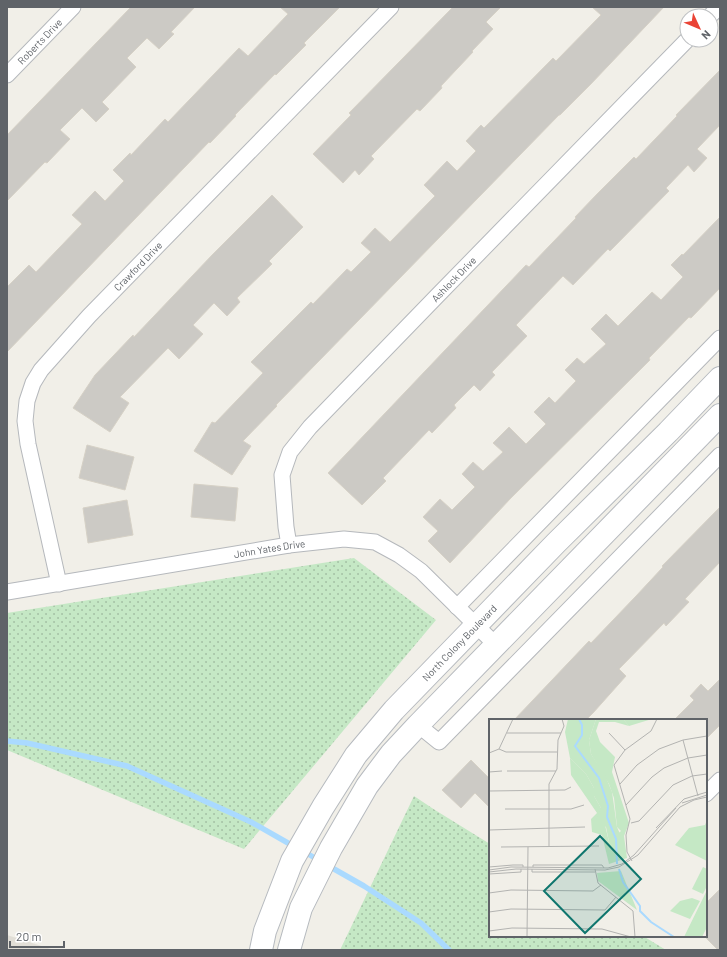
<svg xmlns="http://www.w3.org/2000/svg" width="727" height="957" viewBox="0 0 727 957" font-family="Barlow,sans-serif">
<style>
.education{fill:#e1ded6}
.grass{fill:url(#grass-dots)}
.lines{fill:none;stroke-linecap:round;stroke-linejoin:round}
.stream{stroke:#aadaff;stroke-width:5.5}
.building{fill:#cccac5;stroke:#d6d1c6}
.minor-casing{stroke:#b5b8bc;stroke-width:17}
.secondary-casing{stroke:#b6babf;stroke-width:24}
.minor{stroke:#fff;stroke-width:15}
.secondary{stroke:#fff;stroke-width:22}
.labels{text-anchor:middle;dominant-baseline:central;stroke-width:4;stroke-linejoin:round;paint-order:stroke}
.street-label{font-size:10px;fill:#5f6368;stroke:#fff}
.inset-river{fill:none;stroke:#aadaff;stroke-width:2}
.inset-road{fill:none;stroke:#b3b3b1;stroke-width:1}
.view{fill:#0f766e;fill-opacity:0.15;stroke:#0f766e;stroke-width:2}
.inset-edge{fill:none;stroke:#5f6368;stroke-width:2}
</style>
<defs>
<pattern id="grass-dots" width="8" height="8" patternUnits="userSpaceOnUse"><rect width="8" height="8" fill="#c5e8c5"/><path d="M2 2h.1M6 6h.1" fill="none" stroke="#a3c0a4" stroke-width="1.8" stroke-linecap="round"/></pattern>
</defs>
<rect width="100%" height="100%" fill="#f1efe8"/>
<path class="education" d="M7,935l47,15h-47z"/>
<path class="grass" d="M354,558l82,62 -192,229 -237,-99v-137z
M414,796l21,14 55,34v92h153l23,14h-326z"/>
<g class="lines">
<path class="stream" d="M7,741l20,2 100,23 124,56 44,25
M303,851l17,10
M327,865l37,21 57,37 28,27"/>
</g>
<path class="building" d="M131,7h64l-24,25 3,2 -15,15 -12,-11 -20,20 9,9 -34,35 7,7 -13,13 -14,-14 -22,22 10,9 -23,24 -2,-1 -38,39v-66z
M280,7h60l-36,36 2,2 -30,30 -1,-1 -40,41 1,1 -26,27 -1,-1 -202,210v-65l22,-22 7,7 46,-48 -10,-9 23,-24 10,10 19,-20 -11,-11 17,-17 1,2 34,-36 3,3 71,-74 9,8 40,-42z
M453,7h48l-15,15 7,7 -21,22 1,1 -32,34 1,2 -22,23 -3,-2 -46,47 3,3 -15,16 -4,-5 -12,13 -30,-29 38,-39 -2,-2z
M592,7h72l-74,78 -30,30h-1l-283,290 1,1 -34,35 8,5 -19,29 -38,-24 18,-29 3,1 48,-50 -12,-11 60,-60 2,2 34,-35 4,3 20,-20 -10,-9 14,-15 15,14 45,-46 -11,-11 23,-24 10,10 19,-20 -10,-10 15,-16 3,3 69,-70 3,3 45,-46z
M720,70v55l-23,24 10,9 -13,14 -6,-7 -22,23 3,3 -59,60 -2,-2 -35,36 -10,-9 -47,49 11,11 -35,36 3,3 -15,16 -6,-6 -20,20 2,3 -24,25 -3,-3 -46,48 3,3 -24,24 -34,-32 198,-208 3,2 47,-49 -1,-1 23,-24 36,-36 2,2 41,-43 -1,-1z
M272,195l31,32 -34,34 3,3 -35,34 3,4 -13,14 -13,-13 -21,22 10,9 -24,25 -11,-11 -48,49 9,6 -19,29 -37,-24 22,-33 38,-40 1,2 79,-83z
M720,217v71l-29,30 -2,-1 -40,41 1,2 -139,138 -61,65 -22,-22 10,-10 -15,-14 17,-18 12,11 23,-23 -13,-13 11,-12 10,9 20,-19 -10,-9 16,-16 17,17 20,-20 -12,-12 15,-15 6,6 21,-22 -11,-11 12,-12 7,6 22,-20 -15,-15 15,-15 12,12 34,-34 9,8 22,-23 -12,-12 11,-11 1,1z
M87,445l47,12 -9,33 -46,-12z
M194,484l44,4 -3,33 -44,-4z
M127,500l6,35 -45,8 -5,-35z
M720,507v55l-35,37 4,3 -23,24 -2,-3 -45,46 7,7 -33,37 -7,7h-72l75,-79 2,2 45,-47 27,-29 -1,-1z
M720,679v46l-14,14v-19h-32l20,-20 -4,-4 11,-12 7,7z
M471,760l19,19v29l-15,-15 -14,15 -19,-18z
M720,889v61h-2l-12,-12v-35z"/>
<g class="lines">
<defs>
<g id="minor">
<path d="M710,16l9,-9"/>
<path id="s1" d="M7,75l66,-68"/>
<path id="s2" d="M289,545l-3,-18 -4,-52 8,-23 20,-25 128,-132 249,-255"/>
<path id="s3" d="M59,584l-31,-140 -3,-23 2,-20 6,-18 8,-13 48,-54 302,-309"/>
<path id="s4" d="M7,592l282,-47 55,-6 31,3 24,13 22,16 75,74"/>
<path d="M457,607l263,-269"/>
<path d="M418,725l21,17 281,-287"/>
<path d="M706,794l14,-14"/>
</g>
<g id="secondary">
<path id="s5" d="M261,950l4,-19 27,-70 31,-54 33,-52 38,-45 162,-167 112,-111 52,-54"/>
<path d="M289,950l12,-42 30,-60 36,-62 24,-32 27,-29 302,-310"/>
</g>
</defs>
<use href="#minor" class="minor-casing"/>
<use href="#secondary" class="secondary-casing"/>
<use href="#minor" class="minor"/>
<use href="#secondary" class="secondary"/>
</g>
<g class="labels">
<g class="street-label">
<text stroke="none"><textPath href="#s1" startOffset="47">Roberts Drive</textPath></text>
<text stroke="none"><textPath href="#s3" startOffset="363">Crawford Drive</textPath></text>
<text stroke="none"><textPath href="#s2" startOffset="333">Ashlock Drive</textPath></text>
<text stroke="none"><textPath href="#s4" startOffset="266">John Yates Drive</textPath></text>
<text stroke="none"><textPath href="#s5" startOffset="371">North Colony Boulevard</textPath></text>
</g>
</g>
<g transform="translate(489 719)">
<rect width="218" height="218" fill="#f1efe8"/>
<path d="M107,0h27l6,7 -14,-4h-16l-3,9 4,11 15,15 -3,15 17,51 -5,13 3,22 -18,6 -7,-29 -10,-3 -1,-13 6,-6 -26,-38 -1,-17 16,16 8,14v8l7,12 8,34 12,-11 -4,-4 -3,-29 -5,-14 -18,-30 -2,-14zM218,101v41l-32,-16 14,-17 16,-3zM132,152l16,39 -39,-29 -1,-8zM218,171v37l-5,10h-18z" fill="#c5e8c5"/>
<path d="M79,0h28l-7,21 2,14 14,21 7,17 5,35 6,14 -5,3 -9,-2 -3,-15 -10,-7 5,-12 -7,-12v-8l-8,-14 -16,-16 -5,-26zM134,0h29l-23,7z" fill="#c5e8c5"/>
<path d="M214,148l4,2v17l-4,8 -11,-5zM203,179l8,3 -10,18 -20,-8 10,-10z" fill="#c5e8c5"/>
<path class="inset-river" d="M90,0l3,6v10l-7,11 24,32 9,28 -1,11 9,22 1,25M130,150l4,13 17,24v5l11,11 23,15"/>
<path class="inset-road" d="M18,14h54M120,14l16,17M194,21l15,56M10,30l7,3h51M0,34l10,-4 14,-30M18,52h49M0,53l13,-1M131,65l17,-19 22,-16 24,-9 24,-4M0,72l76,-1 6,-3M193,84l25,-8M137,86l26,-28 12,-9 24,-10 19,-3M16,90h66l13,-4M142,104l8,-2 34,-36 19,-9 15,-2M167,109l28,-29 23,-7M0,111l96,-3M12,128l98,-1M60,128v-63l8,-15 1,-29 6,-14 -2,-7M143,142l-5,-9 -1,-17 4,-16 -16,-54 11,-15 26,-19 6,-12M0,148l24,-2h10v2M44,148v-2h69l2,3M43,150v3h63M106,150l3,14 35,28 2,26M0,151l22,-3 97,1 14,-4 12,-9 42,-47M0,153l27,-3 89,1 14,-3 19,-12 42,-48 14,-7 13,-3M0,155l32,-2v-3M0,174l22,-3 82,1 8,-6M0,193l22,-3 94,1 11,-13M0,212l23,-3 90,1 29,8M38,218l1,-90"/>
<path class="view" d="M111,117l41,43 -56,54 -41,-42z"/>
<rect width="218" height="218" class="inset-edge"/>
</g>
<rect width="727" height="957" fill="none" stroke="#5f6368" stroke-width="16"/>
<g transform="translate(699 28) rotate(134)"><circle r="19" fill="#ffffff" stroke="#bfc1c3"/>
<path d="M0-3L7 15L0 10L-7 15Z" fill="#ea4335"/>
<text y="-6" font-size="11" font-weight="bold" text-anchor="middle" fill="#5f6368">N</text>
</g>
<path d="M10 941v6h54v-6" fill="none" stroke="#5f6368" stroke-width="2"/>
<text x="16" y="941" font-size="12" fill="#5f6368" stroke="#ffffff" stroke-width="3" paint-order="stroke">20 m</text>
</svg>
